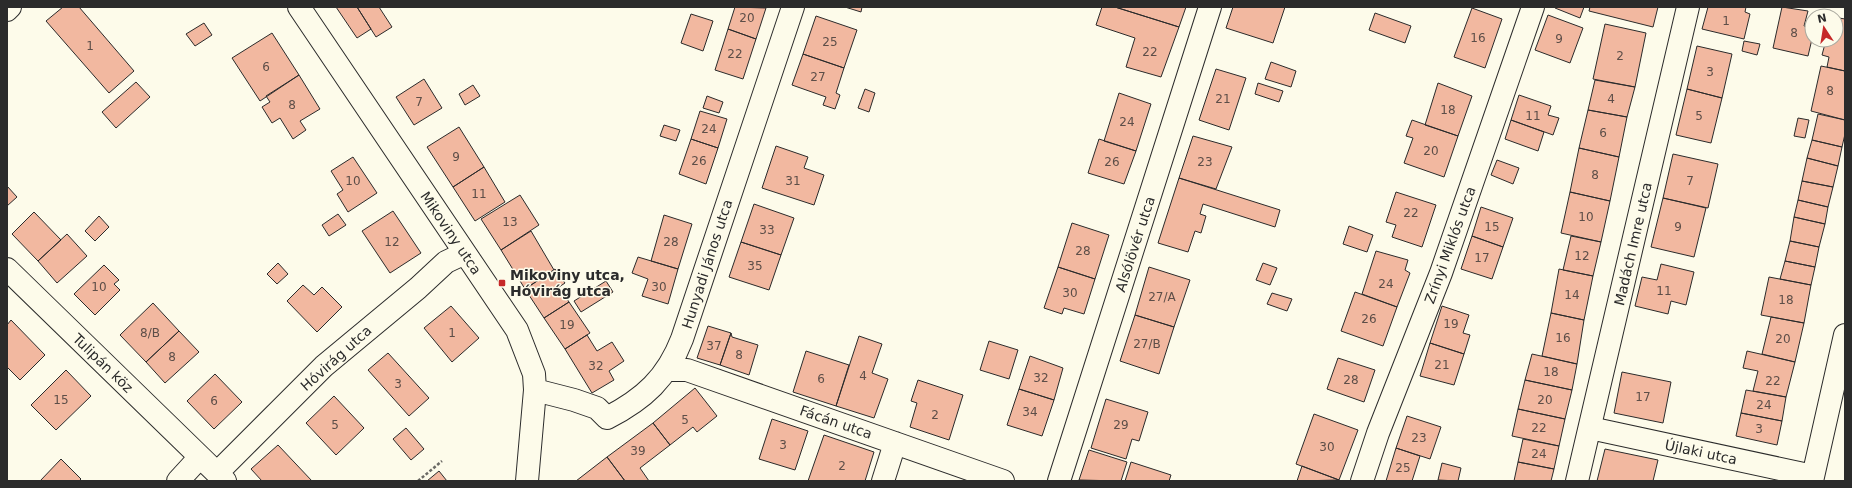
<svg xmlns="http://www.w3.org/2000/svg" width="1852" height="488" viewBox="0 0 1852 488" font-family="'DejaVu Sans',sans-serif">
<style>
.building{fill:#f2b8a0;stroke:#2b2b2b}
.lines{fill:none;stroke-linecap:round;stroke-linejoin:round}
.minor-casing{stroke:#2b2b2b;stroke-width:24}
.path{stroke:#6a6964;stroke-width:2.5;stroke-dasharray:3 2;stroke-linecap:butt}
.minor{stroke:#fdfbea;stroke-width:22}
.poi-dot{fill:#c62828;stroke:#fdfbea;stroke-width:1.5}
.labels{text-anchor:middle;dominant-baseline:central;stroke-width:3;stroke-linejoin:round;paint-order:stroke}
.number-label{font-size:12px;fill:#5d4e48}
.street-label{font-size:14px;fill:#2b2b2b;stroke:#fdfbea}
.poi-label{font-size:14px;font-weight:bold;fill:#2b2b2b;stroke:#fdfbea;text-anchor:start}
</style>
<rect width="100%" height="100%" fill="#fdfbea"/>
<path class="building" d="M63,7h16l55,64 -25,22 -63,-72z
M336,7h21l14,22 -14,9z
M357,7h22l13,20 -16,10z
M735,7l31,1 -10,31 -28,-10z
M845,7h17l-1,5z
M1102,7h13l64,20 -18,50 -35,-10 9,-29 -39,-13z
M1115,7h71l-7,20z
M1233,7h52l-12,36 -47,-15z
M1556,7h28l-4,11 -25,-10z
M1590,7h68l-5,20 -64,-16z
M1708,7h38l-1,5 5,2 -6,25 -42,-10z
M1782,7l26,4 -4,15 8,1v12l-4,17 -35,-8z
M1472,8l30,11 -17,49 -31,-11z
M1375,13l36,13 -6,17 -36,-13z
M691,14l22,7 -10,30 -22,-8z
M1548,15l35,13 -13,35 -35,-13z
M816,16l41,14 -13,38 -41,-14z
M1839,18l6,1v52l-18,-4 2,-10 -7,-2 4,-15h10z
M204,23l8,12 -17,11 -9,-12z
M1605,24l41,9 -11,54 -42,-8z
M728,29l28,10 -13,40 -28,-9z
M272,33l27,42 -39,26 -28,-43z
M1744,41l16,3 -3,11 -15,-4z
M1697,46l35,8 -10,44 -35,-9z
M803,54l41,14 -8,25 4,2 -5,14 -12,-4 3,-8 -34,-12z
M1271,62l25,9 -5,16 -26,-8z
M1821,66l24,5v49l-34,-9z
M1216,69l30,9 -17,52 -30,-10z
M299,75l21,34 -20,12 6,9 -13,9 -13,-21 -8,5 -10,-16 8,-5 -4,-6z
M424,79l18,29 -28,17 -18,-28z
M1595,80l40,7 -8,30 -39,-7z
M136,82l14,15 -34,31 -14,-16z
M1258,83l25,8 -4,11 -24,-8z
M1438,83l34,13 -14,40 -33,-11z
M473,85l7,11 -15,9 -6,-11z
M865,89l10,4 -6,19 -11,-4z
M1687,89l35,9 -11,45 -35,-8z
M1119,93l32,11 -15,47 -32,-10z
M1519,95l32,11 -3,9 11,3 -6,17 -42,-15z
M707,96l16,6 -4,11 -16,-5z
M1588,110l39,7 -8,40 -40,-9z
M700,111l27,8 -9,29 -27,-9z
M1818,114l27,6v14l-3,13 -30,-7z
M1798,118l11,2 -4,18 -11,-2z
M1412,120l46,16 -14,41 -40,-14 9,-25 -7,-2z
M1511,120l33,12 -6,19 -33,-12z
M664,125l16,5 -4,11 -16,-5z
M459,127l25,40 -31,20 -26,-40z
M1193,136l39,11 -16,42 -37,-11z
M691,139l27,9 -12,36 -27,-10z
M1099,139l37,12 -12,33 -36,-11z
M1812,140l30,7 -4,19 -31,-8z
M776,146l32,11 -4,11 20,7 -10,30 -52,-17z
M1579,148l40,9 -9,44 -40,-9z
M1673,154l45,10 -10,44 -45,-10z
M353,157l24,36 -29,19 -11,-18 6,-4 -12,-19z
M1807,158l31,8 -5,21 -31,-6z
M1497,160l22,8 -6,16 -22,-9z
M484,167l21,35 -30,19 -22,-34z
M1179,178l101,32 -5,17 -72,-23 -3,10 6,2 -5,17 -6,-2 -7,21 -30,-9z
M1802,181l31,6 -5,20 -30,-7z
M7,186l10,11 -10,9z
M1396,192l40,13 -14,42 -30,-10 4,-12 -10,-3z
M1570,192l40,9 -9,41 -40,-9z
M520,195l19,30 -38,25 -20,-31z
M1663,198l43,10 -12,49 -43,-10z
M1798,200l30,7 -3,17 -31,-7z
M754,204l40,14 -13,37 -40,-13z
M1481,207l32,11 -10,29 -31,-11z
M393,211l28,42 -31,20 -28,-42z
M34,212l27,28 -23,21 -26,-27z
M338,214l8,11 -17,11 -7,-11z
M664,215l28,9 -14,45 -27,-8z
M99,216l10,11 -14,14 -10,-10z
M1794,217l31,7 -6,23 -29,-6z
M1072,223l37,12 -14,44 -37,-12z
M1349,226l24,9 -6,17 -24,-8z
M531,231l23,39 -29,19 -24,-39z
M67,234l20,22 -30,27 -19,-22z
M1472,236l31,11 -11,32 -31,-10z
M1571,236l30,6 -8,34 -30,-6z
M1790,241l29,6 -4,20 -30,-6z
M741,242l40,13 -12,35 -40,-13z
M1376,251l32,9 -3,10 5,3 -13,34 -35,-13z
M638,257l40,12 -10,35 -26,-8 6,-17 -16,-6z
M1785,261l30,6 -4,18 -31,-6z
M278,263l10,11 -11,10 -10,-10z
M1263,263l14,5 -7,17 -14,-5z
M1661,264l33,8 -8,33 -15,-4 -3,13 -33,-8 7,-29 15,3z
M104,265l15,15 -5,4 6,6 -25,25 -21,-21z
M1058,267l37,12 -11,35 -20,-6 -2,6 -18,-6z
M1149,267l41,13 -16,47 -39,-12z
M555,269l10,14 -6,4 10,15 -25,16 -19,-29z
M1559,269l34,7 -9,44 -33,-7z
M1769,277l42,8 -7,38 -43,-8z
M606,281l7,11 -32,20 -7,-11z
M303,285l11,10 8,-8 20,20 -25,25 -30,-31z
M1355,292l42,15 -14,39 -42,-15z
M1272,293l20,6 -5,12 -20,-7z
M569,302l21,31 -25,16 -21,-31z
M153,303l26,28 -33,31 -26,-27z
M451,306l28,32 -27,24 -28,-34z
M1442,306l27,9 -6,18 7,2 -6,19 -34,-11z
M1551,313l33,7 -7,44 -35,-8z
M1135,315l39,12 -15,47 -39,-13z
M1771,317l33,6 -9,39 -33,-8z
M11,320l34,35 -25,25 -13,-13v-42z
M708,326l23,7 -11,32 -23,-7z
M179,331l20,21 -34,31 -19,-21z
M731,333l1,4 26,8 -9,30 -29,-10z
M587,335l10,16 15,-9 12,19 -15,10 5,9 -22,13 -27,-44z
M859,336l23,8 -10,29 16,6 -14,39 -38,-12z
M989,341l29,9 -9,29 -29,-9z
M1430,343l34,11 -10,31 -34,-9z
M806,351l43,14 -13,41 -43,-14z
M1747,351l48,11 -9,35 -33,-6 5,-20 -15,-3z
M388,353l41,45 -20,18 -41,-46z
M1532,354l45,10 -5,26 -47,-10z
M1030,356l33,12 -9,32 -35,-11z
M1338,358l37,12 -11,32 -37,-13z
M66,370l25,26 -35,34 -25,-25z
M1622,372l49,10 -8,41 -49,-10z
M215,374l27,28 -28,27 -27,-28z
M918,380l45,15 -14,45 -39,-13 7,-24 -6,-2z
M1525,380l47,10 -7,29 -47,-10z
M695,388l22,28 -20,16 -4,-5 -23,18 -17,-22z
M1019,389l35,11 -12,36 -35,-11z
M1746,390l40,7 -4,24 -41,-8z
M334,396l30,32 -28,27 -30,-32z
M1106,399l42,13 -9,29 -7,-2 -6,20 -35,-11z
M1518,409l47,10 -6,27 -47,-10z
M1741,413l41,8 -5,24 -41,-9z
M1314,414l44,16 -19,50 -43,-16z
M1407,416l34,11 -11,32 -34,-11z
M772,419l36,12 -13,39 -36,-11z
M653,423l17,22 -30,23 9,13h-24l-18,-24z
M406,428l18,21 -13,11 -18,-21z
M824,435l50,17 -9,29h-57z
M1523,439l36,7 -5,23 -36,-7z
M278,445l34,36h-50l-11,-12z
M1396,448l24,8 -8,25h-26z
M1605,449l53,11 -5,21h-56z
M1089,450l38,12 -6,19 -42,-1z
M607,457l18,24h-49z
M61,459l20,20 -2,2h-39z
M1131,462l40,13 -2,6h-44z
M1518,462l36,7 -3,12h-37z
M1442,463l19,5 -3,13 -20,-1z
M1302,466l37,14 -42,1z
M439,471l8,10h-20z"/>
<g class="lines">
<defs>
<path id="minor" d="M299,7l218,323 17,44 1,16 -8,91
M7,10l3,-3
M7,269l218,212
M667,370h20l316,111
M535,390l39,10 23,8 10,10c37,-19 60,-40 75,-79l111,-332
M1590,428l223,48
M217,473l107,-107 94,-78 28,-26 19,-9
M178,481l22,-24
M883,481l12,-38
M1059,481l151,-474
M1362,481l16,-48 63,-160 92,-266
M1577,481l111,-474
M1812,481l33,-146"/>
</defs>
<use href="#minor" class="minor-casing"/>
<path class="path" d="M418,481l24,-20"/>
<use href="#minor" class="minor"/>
</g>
<rect class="poi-dot" x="498" y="279" width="8" height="8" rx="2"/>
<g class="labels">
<g class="number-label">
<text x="747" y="18">20</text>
<text x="1726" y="21">1</text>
<text x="1794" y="33">8</text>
<text x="1478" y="38">16</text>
<text x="1559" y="39">9</text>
<text x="830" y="42">25</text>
<text x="90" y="46">1</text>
<text x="1150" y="52">22</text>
<text x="735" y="54">22</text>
<text x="1620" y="56">2</text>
<text x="266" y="67">6</text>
<text x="1710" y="72">3</text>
<text x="818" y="77">27</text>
<text x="1830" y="91">8</text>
<text x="1223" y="99">21</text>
<text x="1611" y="99">4</text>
<text x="419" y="102">7</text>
<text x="292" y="105">8</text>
<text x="1448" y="110">18</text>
<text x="1533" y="116">11</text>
<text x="1699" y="116">5</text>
<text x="1127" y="122">24</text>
<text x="709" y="129">24</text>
<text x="1603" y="133">6</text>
<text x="1431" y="151">20</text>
<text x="456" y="157">9</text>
<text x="699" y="161">26</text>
<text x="1112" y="162">26</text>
<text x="1205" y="162">23</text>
<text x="1595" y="175">8</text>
<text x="353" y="181">10</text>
<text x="793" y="181">31</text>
<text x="1690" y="181">7</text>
<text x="479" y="194">11</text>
<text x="1411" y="213">22</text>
<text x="1586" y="217">10</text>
<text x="510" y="222">13</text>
<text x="1492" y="227">15</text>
<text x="1678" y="227">9</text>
<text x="767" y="230">33</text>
<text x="392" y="242">12</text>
<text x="671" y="242">28</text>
<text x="1083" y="251">28</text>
<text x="1582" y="256">12</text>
<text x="1482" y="258">17</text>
<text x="755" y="266">35</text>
<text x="1386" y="284">24</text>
<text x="99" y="287">10</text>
<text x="659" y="287">30</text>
<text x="1664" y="291">11</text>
<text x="1070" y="293">30</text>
<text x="1572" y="295">14</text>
<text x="1162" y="297">27/A</text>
<text x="1786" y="300">18</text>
<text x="1369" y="319">26</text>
<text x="1451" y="324">19</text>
<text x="567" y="325">19</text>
<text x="150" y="333">8/B</text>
<text x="452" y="333">1</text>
<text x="1563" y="338">16</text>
<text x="1783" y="339">20</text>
<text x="1147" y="344">27/B</text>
<text x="714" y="346">37</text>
<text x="739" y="355">8</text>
<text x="172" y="357">8</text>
<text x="1442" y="365">21</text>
<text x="596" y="366">32</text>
<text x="1551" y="372">18</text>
<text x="863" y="376">4</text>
<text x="1041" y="378">32</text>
<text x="821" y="379">6</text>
<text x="1351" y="380">28</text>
<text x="1773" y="381">22</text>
<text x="398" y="384">3</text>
<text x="1643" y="397">17</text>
<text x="61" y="400">15</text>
<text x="1545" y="400">20</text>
<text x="214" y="401">6</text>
<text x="1764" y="405">24</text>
<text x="1030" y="412">34</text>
<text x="935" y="415">2</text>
<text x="685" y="420">5</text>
<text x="335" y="425">5</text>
<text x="1121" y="425">29</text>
<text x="1539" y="428">22</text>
<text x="1759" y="429">3</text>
<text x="1419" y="438">23</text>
<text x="783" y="445">3</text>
<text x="1327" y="447">30</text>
<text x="638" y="451">39</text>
<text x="1539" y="454">24</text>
<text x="842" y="466">2</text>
<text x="1403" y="468">25</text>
</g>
<g class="street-label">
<text transform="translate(451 233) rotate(56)">Mikoviny utca</text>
<text transform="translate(1135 244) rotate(-72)">Alsólövér utca</text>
<text transform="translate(1633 244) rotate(-77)">Madách Imre utca</text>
<text transform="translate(1450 245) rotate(-70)">Zrínyi Miklós utca</text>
<text transform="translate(707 264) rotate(-72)">Hunyadi János utca</text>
<text transform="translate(336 358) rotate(-42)">Hóvirág utca</text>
<text transform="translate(103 363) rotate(44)">Tulipán köz</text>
<text transform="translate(836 422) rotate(19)">Fácán utca</text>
<text transform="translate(1701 452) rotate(12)">Újlaki utca</text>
</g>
<g class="poi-label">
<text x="510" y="275">Mikoviny utca,<tspan x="510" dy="16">Hóvirág utca</tspan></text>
</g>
</g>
<rect width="1852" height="488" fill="none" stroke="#2b2b2b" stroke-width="16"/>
<g transform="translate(1824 28) rotate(348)"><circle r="19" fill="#fdfbea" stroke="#a9a89e"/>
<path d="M0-3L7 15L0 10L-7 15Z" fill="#c62828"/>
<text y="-6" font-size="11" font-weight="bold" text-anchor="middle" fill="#2b2b2b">N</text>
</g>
</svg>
